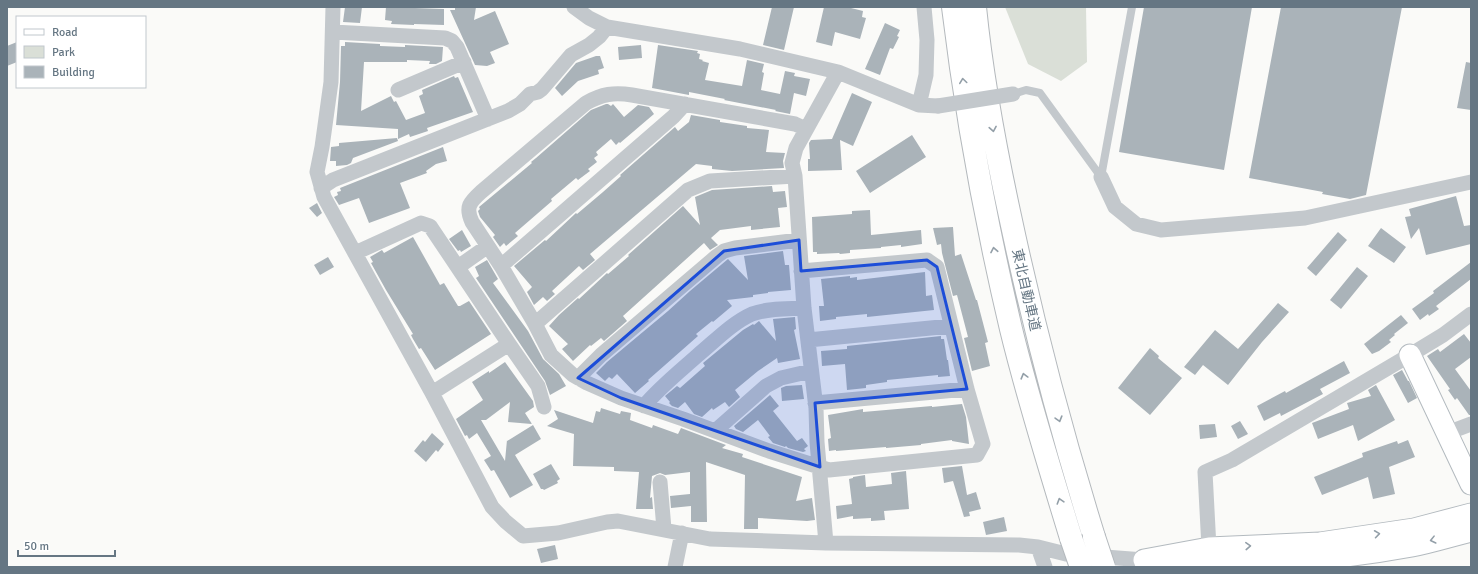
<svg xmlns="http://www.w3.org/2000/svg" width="1478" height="574" viewBox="0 0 1478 574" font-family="Signika,'Noto Sans JP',sans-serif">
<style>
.green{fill:#dadfd7}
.building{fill:#aab3b9}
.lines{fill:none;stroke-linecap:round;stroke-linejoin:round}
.secondary-casing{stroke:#b3babf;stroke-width:23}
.highway-casing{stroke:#b4b9bd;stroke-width:24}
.lane{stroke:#c3c8cc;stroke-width:8}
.street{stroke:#c3c8cc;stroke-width:15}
.secondary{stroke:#fff;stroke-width:21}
.highway{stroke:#fff;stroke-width:22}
.highway-bridge-casing{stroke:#b4b9bd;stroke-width:24;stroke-linecap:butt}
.street-bridge{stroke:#c3c8cc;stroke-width:15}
.highway-bridge{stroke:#fff;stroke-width:22}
.oneway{stroke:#939fa8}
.marked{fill:#1d4ed8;fill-opacity:0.2;stroke:#1d4ed8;stroke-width:3;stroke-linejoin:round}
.labels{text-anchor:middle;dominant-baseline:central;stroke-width:4;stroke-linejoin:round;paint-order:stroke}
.street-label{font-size:14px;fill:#657683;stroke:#fff}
</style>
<rect width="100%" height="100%" fill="#fafaf8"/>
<path class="green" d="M1005,7h81l1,55 -26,19 -33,-17z"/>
<path class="building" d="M345,7h17l-2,16 -17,-1z
M386,7l58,2v16l-30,-1v1l-23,-1 1,-3 -7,-1z
M455,7h21l-2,13 21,-9 14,33 -19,8 5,11 -8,3 -12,-1 -25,-55h5z
M772,7h22l-10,43 -21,-5z
M824,7h23l16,4 -1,6 4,1 -6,21 -25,-7 -3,14 -16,-4z
M1144,7h108l-28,163 -105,-18z
M1281,7h121l-36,188 -16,4 -28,-5 1,-2 -74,-14z
M885,23l15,7 -3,6 2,1 -6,12 -3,-1 -10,27 -15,-6z
M17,42v20l-10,4v-20z
M345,42l35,2v2l25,1v-2l38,2 -1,14 -6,3h-7l1,-3 -23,-1v2h-43l-3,49 30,-15 3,6 2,-1 10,19 19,-7 -6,-17 4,-2 -1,-4 32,-14 1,2 3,-1 15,35 -46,16 1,3 -18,6 -1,-3 -11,5v-10l-62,-4 4,-43 1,-36h4z
M641,45l1,13 -23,2 -1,-13z
M658,45l40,6 -1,2 3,1 -1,5 4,1 -1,1 7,2 -4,17 37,6 5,-26 17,4 -2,8 2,1 -3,17 19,4 5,-23 10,2 -1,3 16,3 -4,17 -12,-3 -4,21 -15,-3 1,-1 -52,-10 1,-1 -36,-7v3l-37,-7z
M596,56h4l4,12 -6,2 1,4 -21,7 -16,15 -7,-8 21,-25z
M1466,62l5,1v47l-14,-2z
M852,93l20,9 -19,44 -13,-6 2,30 -34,1v-12h2l-1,-16 2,-3 21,-1z
M606,104h2l3,2 2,-2 11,13 14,-12 11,2 5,7 -34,29 -1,-1 -3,3 -5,-6 -15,13 2,3 -4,3 3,4 -9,7 2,2 -12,9 -2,-2 -25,21 1,2 -37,32 3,3 -12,10 -2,-3 -4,4 -7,-10 2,-2 -15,-18 -2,-6 2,-2 -1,-2 53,-44 -1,-1 5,-4 55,-48z
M691,115l29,5v2l27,4v2l22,2 -3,22 19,1 -2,8 1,7 -52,3 -20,-2v-3l-16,-2 -106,90 5,6 -12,10 -4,-4 -27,25 3,3 -8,7 -4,-4 -9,8 -7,-13 5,-5 -18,-21 31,-26 1,1 30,-28 1,1 26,-22 18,-16 -1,-1 55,-48 3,4 11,-9z
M912,135l14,22 -56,36 -14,-22z
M397,138l1,3 -45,17 -2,5 -4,2 -11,1v-5h-6l1,-14 8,-1v-3z
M443,147l4,14 -11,3 -10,7 1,2 -27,10 10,25 -41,15 -10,-25 -20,7 -5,-8 4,-2 -1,-3 4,-1 -1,-3z
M772,186l1,6 12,-1 2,16 -9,1 2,19 -29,3v-4l-31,4 -9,8 7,7 -8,5 -6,-7 -81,73 4,5 -23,20 -3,-3 -10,8 -1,-1 -17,16 -11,-12 6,-5 -19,-18 10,-11 19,-17 1,1 28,-26 1,1 21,-18 -1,-1 55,-49 17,19 -5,-28 17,-7z
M1456,196l8,30 7,-1v19l-45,11 -7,-27 -8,11 -6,-22 6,-1 -2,-7z
M317,203l5,10 -5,4 -8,-9z
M870,210l1,25 50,-5 1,14 -21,3v-2l-20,2v1l-31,2v3l-10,1 -1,-1 -22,1v-2h-4l-1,-35 40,-3v-3z
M953,227l2,29 6,-2 15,46h1l11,42 -3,1 5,23 -18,5 -8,-33 4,-1 -11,-42 -4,1 -11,-43 -1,-9 -4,1 -4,-17z
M1381,228l25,19 -12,16 -26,-17z
M462,230l9,16 -10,6 -1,-2 -2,1 -9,-12z
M1338,232l9,8 -31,36 -9,-8z
M413,237l27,48 4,-2 14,23h2l9,-5 22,33 -56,36 -14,-22 -2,1 -6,-10 -2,-4 2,-1 -27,-44 -15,-27 2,-1 -3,-5 12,-7 2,3z
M783,251l2,14h4l2,25 -23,2v1l-15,2v2l-26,3 5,6 -19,16 -1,-1 -16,13 2,2 -50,44 1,1 -14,12 -18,-19 -5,5 -3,-2 -4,4 -9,-8 11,-11 61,-51 22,-20 38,-32 20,21 -4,-24z
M328,257l6,10 -14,8 -6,-10z
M487,260l11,19 -5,4 35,48 15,28 16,15 7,12 -16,9 -5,-14 -69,-103 3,-2 -4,-9z
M1471,262v17l-35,27 3,3 -10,7 -1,-2 -8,6 -8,-11 22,-16 -1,-2z
M1357,267l11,9 -27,33 -11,-9z
M925,272l1,24 6,-1 2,15 -67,7v-3l-31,3v2l-16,2 -1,-15h5l-3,-27 29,-3v2l7,-1v3z
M1278,303l11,9 -27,30 -34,43 -25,-20 -8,10 -11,-8 31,-37 23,19z
M1401,315l7,8 -14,11 1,1 -6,5 2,2 -12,9 -7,3 -8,-10z
M795,317l1,12 -2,1 6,29 -22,4 -1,-5 -19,13 -23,19 5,7 -11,10 -4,-5 -12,8 -1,-2 -10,9 -8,-3 -9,-12 -7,6 -6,-2 -3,-3 1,-1 -5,-6 12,-10 3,2 25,-22 -2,-3 40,-33 10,-6 1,1 5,-4 17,20 -3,-22z
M1464,334l7,9v14l-16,12 16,22v24h-2l-12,-17 -2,2 -7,-10 2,-1 -23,-33 11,-7 2,3z
M941,336v3h3l3,21h1l2,16 -12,1v-2l-51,5v2l-21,3v3l-19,2 -2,-26 -23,2 -1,-15 26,-2v-3z
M1150,348l9,8 -1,2 24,20 -32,37 -32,-27z
M1344,361l6,12 -30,16 3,5 -42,22 -1,-3 -16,8 -7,-15 28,-15 1,2z
M505,362l28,39 1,6 -9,6 7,11 -24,-2 2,-20 -24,18h-5l24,41 2,-21v1l26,-16 8,14 -26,16 18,30 -23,13 -16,-28 -3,1 -7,-11 7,-4 -14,-23 -8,6 -2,-4 -2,1 -9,-17 27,-19 -11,-18 17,-11v2z
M1402,370l6,11h1l8,17 -9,5 -15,-28z
M802,385l2,14 -22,2 -1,-13 5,-2z
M1376,385l19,35 -37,21 -5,-16 -35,14 -6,-16 37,-14 -2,-6 24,-7 -3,-6z
M770,395l9,11 -6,5 24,30 5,-3 6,8 -4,3 2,2 -3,1 -15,-4 -2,-2 -1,1 -12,-4 -5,-6 2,-1 -12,-16 -15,12 -7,-3 -2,-3z
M962,404l4,13 3,27 -17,-3v-1l-31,4v1l-35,3v-1l-50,4v-1l-7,1 -1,-12 3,-1 -3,-23 35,-6v3l69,-6v1z
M601,408l19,6 1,-3 10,2 -1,7 22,8 1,-3 25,9 3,-6 45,17 -4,3 21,6 -1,3 60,20 -6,24 16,-3 3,22 -8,1 -49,-3v11h-14l1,-54 -39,-13 1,60h-16v-16l-20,2 -1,-12 20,-2v-22l-25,3 -5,-2 -8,3 -2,22 2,-1 1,12h-17l3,-37 -25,-1v-4l-41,-1 1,-32 -27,-8 11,-7 -4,-9 39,13 3,-12 4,1z
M1240,421l8,13 -10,5 -7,-13z
M1215,424l2,13 -17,2 -1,-14z
M432,433l12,11 -6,8 -2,-2 -10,12 -12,-11 9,-11 2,2z
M1408,440l7,17 -26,10 6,27 -22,5 -5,-22 -46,18 -8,-18 49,-20 -1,-4 35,-12 1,3z
M551,464l9,15 -3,2 1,2 -14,7 -1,-1h-2l-8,-15z
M962,466l5,29 9,-3 5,17 -12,3 1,4 -6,1 -11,-36 -9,2 -2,-15z
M906,471l3,38 -25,2 1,9 -14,1v-3l-18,1v-3l-16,3 -1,-13 16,-2 -3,-25 4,-1v-1l12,-2 1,12 26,-3 -1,-11z
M1004,517l3,14 -21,4 -3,-13z
M555,545l3,14 -17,4 -4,-14z"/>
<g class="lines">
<defs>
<path id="secondary" d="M1410,355l61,129
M1144,560l65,-12 111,-5 94,-14 57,-15
M1175,562c77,5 161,-2 237,-16 20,-4 39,-10 59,-15"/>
<path id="highway" d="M953,7c13,108 33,216 58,322 17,70 39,140 60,209
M975,7c7,70 20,140 35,209 23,108 51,215 84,321"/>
</defs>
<use href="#secondary" class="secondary-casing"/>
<use href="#highway" class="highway-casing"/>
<path class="lane" d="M1013,94l13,-4 14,3 61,84
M1101,177l31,-170"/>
<path class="street" d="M333,7l-2,75 -9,65 -5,25 7,25 108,196 60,114 13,14 18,15 35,-3 49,-11 11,-1 92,18 116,4 193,2 19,2 28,7 78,6 3,7
M574,7l15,11 18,9 133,22 98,23 81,33 19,1
M333,32l112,6 7,3 5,6 31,72
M398,90l66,-28
M919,105l7,-30 1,-35 -3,-33
M1101,177l14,30 21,17 25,6 144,-12 166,-36
M321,188l12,-8 175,-69 12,-7 10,-10 8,-2 4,-3 29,-34 18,-10 10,-8 8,-10
M355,253l66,-30 9,3 79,118 29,42 6,21
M501,266l173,-150 11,-12
M458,267l30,-21
M801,271l126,-11 10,7 30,122 16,55 -6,11 -148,15 -60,-19 -86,-32 -62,-21 -34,-15 -14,-8 -22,-20 -16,-31 -34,-58 -29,-44c-7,-15 -2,-20 9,-30l105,-89c16,-9 28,-11 46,-8l163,29 11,5
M535,324l153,-134 22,-9 85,-5
M808,340l143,-14
M578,378l23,-23 116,-99 7,-5 11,-3 64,-8
M432,393l77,-49
M815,403l152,-14
M644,406c16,-19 35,-34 54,-51 17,-14 34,-32 54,-41 16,-6 36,-5 52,-6
M715,431l51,-45 15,-8 30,-7
M1447,433l24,-9
M660,482l4,47
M826,543l-9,-101 -1,-34 -12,-100 -9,-132 -3,-13 4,-15 42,-76
M1038,547l7,20
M1209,548l-4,-76 27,-12 178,-105 33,-20 28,-21
M675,567l7,-34"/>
<use href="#secondary" class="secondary"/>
<use href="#highway" class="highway"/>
<defs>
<path id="highway-bridge" d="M1094,537l10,30
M1071,538l10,29"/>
</defs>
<use href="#highway-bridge" class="highway-bridge-casing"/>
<path class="street-bridge" d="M938,106l75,-12"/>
<use href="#highway-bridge" class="highway-bridge"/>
</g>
<defs><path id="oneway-chevron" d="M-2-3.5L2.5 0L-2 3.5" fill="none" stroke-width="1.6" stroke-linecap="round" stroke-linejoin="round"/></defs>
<g class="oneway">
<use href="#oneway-chevron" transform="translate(963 81) rotate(-98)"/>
<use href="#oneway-chevron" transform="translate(993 129) rotate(80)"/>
<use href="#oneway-chevron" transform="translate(994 250) rotate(-101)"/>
<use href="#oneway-chevron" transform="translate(1024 376) rotate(-105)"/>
<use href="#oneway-chevron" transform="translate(1059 419) rotate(74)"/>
<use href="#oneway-chevron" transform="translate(1060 501) rotate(-107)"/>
<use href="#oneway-chevron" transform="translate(1377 534) rotate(-8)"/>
<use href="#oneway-chevron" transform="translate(1433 540) rotate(166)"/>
<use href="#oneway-chevron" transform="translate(1248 546) rotate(-3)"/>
</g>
<path class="marked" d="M799,240l2,31 126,-11 10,7 30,122 -152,14 5,64 -199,-69 -43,-20 146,-127z"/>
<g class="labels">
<g class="street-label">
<text transform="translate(1026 290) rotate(77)">東北自動車道</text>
</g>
</g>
<rect width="1478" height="574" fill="none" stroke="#657683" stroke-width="16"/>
<rect x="16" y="16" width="130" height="72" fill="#ffffff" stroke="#c1c8cd"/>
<rect x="24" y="29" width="20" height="6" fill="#ffffff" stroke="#c1c8cd"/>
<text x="52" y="36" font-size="12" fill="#657683">Road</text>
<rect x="24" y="46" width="20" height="12" fill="#dadfd7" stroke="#c1c8cd"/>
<text x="52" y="56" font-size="12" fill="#657683">Park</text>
<rect x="24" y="66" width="20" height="12" fill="#aab3b9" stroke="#c1c8cd"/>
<text x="52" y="76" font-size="12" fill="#657683">Building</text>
<path d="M18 550v6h97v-6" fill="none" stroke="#657683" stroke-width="2"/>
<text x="24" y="550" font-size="12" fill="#657683" stroke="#ffffff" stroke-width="3" paint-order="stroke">50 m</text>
</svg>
